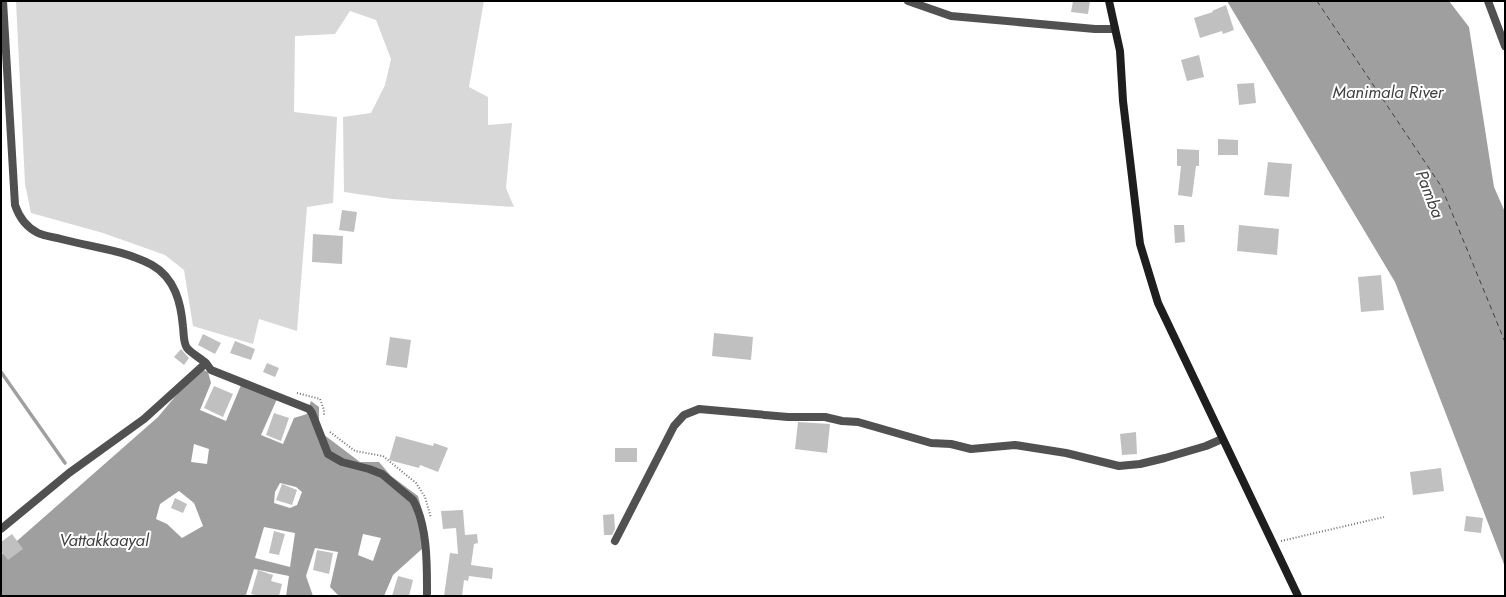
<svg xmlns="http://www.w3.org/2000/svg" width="1506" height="597" viewBox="0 0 1506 597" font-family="Jost,sans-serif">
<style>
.green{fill:#d8d8d8}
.water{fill:#9f9f9f;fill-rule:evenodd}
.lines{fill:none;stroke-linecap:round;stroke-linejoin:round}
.stream{stroke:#9f9f9f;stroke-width:3.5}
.ferry{stroke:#404040;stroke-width:1;stroke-dasharray:5 4;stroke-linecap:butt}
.building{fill:#c0c0c0}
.path{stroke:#737373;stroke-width:2;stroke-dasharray:1 2;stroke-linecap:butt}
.street{stroke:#515151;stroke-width:8}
.secondary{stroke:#1e1e1e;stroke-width:8}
.labels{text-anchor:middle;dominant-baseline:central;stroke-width:4;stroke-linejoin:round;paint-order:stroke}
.water-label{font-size:17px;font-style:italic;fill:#404040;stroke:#fff}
</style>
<rect width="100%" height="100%" fill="#fff"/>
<path class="green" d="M16,1h468l-15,86 19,10v28l24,-2 -6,65 8,19 -122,-8 -48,-7 -1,-75 28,-4 14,-28 6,-26 -15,-39 -26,-9 -15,23 -40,2 -1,76 43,5 -4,86 -26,4 -10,124 -38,-12 -6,25 -60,-18 -9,-56 -19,-15 -62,-22 -72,-20 -6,-29z"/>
<path class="water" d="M1227,1h222l20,26 25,160 11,25v355l-110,-285z
M199,368l9,4 3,11 -11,27 26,11 15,-36 36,14 -16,36 22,9 11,-26 13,-4 4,-13 8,6v24l41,31h19l12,14 27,20 6,22 -1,30 -30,27 -9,21h-45l-9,-9 8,-35 -23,-4 -9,28 7,20h-27l3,-20 -35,-7 -8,26 1,1h-246v-41l157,-138zM194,444l15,5 -2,15 -16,-2zM280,483l16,4 6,5 -5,13 -7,3 -16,-5 1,-11zM179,491l15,12 9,23 -21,12 -15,-14 -11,-5 4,-15zM264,527l31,6 -5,34 -35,-9zM363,534l18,4 -8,23 -15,-6z"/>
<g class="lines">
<path class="stream" d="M1,372l64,91"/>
<path class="ferry" d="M1317,1l124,185 64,156"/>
</g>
<path class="building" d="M1073,1h17l-2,13 -17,-2z
M1226,5l8,25 -11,4 -1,-3 -22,7 -6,-20 19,-6 -1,-1z
M1199,55l5,22 -17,4 -6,-21z
M1254,83l2,20 -17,2 -2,-21z
M1218,139l20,1v15h-20z
M1177,149l22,1v16h-3l-4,31 -14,-2 3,-29h-4z
M1268,162l24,2 -3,33 -25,-2z
M342,210l15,2 -3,20 -15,-2z
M1174,225h10l1,17 -10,1z
M1239,225l40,4 -2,26 -40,-4z
M313,234l30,2 -1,28 -30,-2z
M1381,275l3,35 -23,2 -3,-35z
M714,333l39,4 -2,23 -39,-4z
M203,334l18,9 -6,11 -17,-9z
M390,337l21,3 -4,28 -21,-3z
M235,341l20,8 -4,11 -21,-7z
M181,349l8,9 -5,7 -10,-8z
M267,363l12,5 -4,9 -12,-5z
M214,386l19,8 -10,23 -19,-9z
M274,413l15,5 -8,23 -15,-6z
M798,422l32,2 -3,29 -32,-4z
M1136,432l1,22 -15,1 -2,-21z
M396,436l37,10 1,-3 14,5 -10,24 -18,-7 -1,3 -30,-8z
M615,448h22v14h-22z
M1441,468l3,23 -31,4 -3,-23z
M282,484l15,6 -5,15 -16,-5z
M175,498l12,6 -4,9 -12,-5z
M463,510l2,25 12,-1 1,9 -4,1 -3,21 22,3 -1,11 -23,-3 -1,5 -4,-1 -2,16h-18l6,-43 8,1 -2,-26 -13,1 -2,-18z
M614,514l1,15 -3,6h-8l-1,-20z
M1466,516l17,2 -2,15 -17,-2z
M274,531l11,3 -6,21 -10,-2z
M12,534l11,15 -15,11 -7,-9v-9z
M317,550l16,3 -4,21 -16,-4z
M258,570l15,5 -2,6 11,3 -3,12h-20l-8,-2z
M398,576l15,4 -4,16h-17z"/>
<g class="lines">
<path class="path" d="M297,393l23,6 4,11v6
M330,432l25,19 28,5 33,27 9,14 6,21
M1281,541l103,-24"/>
<path class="street" d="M3,1l12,204c4,12 11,22 23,28 6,3 16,4 23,6 30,8 63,11 91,26 23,13 29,38 31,62 1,7 0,15 4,21 4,5 13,10 19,15
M908,1l43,15 144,13h20
M1488,1l17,45
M1,529l68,-56 75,-54 62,-56 5,7 98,39 3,4 16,41 14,8 27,7 13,5 31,26c15,26 14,67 14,96
M615,541l59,-115 10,-11 15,-6 89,8h37l17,4 16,1 73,21 20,1 20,5 44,-4 51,8 53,13 21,-2 25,-6 41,-12 16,-7"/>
<path class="secondary" d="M1109,1l11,50 3,50 17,143 18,59 140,293"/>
</g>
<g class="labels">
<g class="water-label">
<text x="1388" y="92">Manimala River</text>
<text transform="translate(1430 194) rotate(69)">Pamba</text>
<text x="104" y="540">Vattakkaayal</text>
</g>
</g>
<rect width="1506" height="597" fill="none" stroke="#000000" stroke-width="4"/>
</svg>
